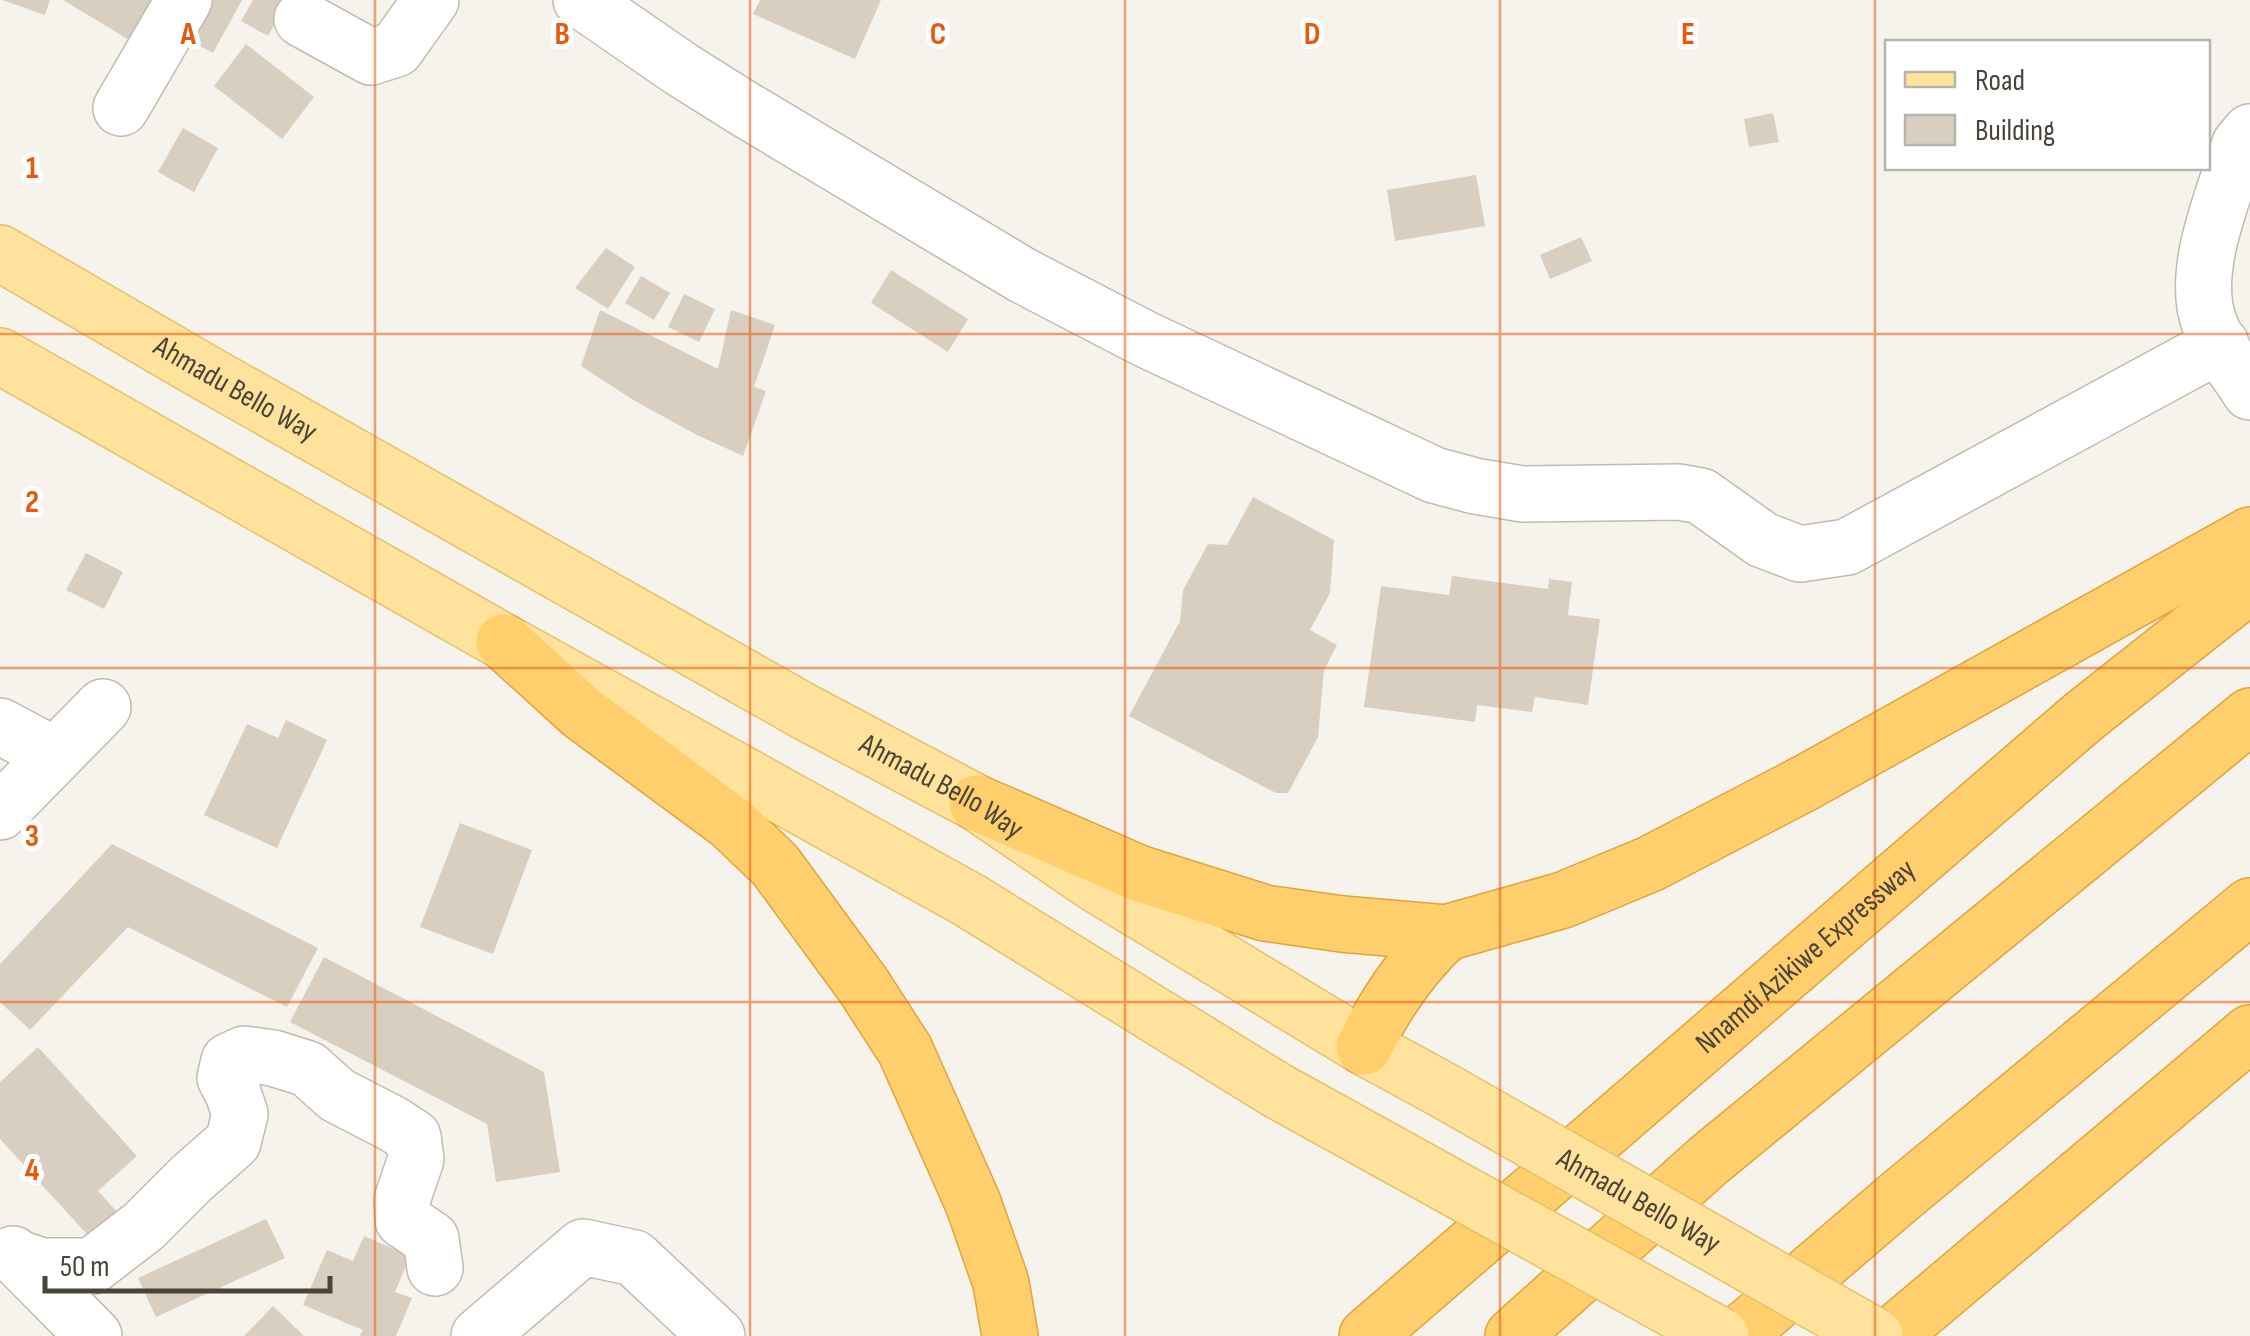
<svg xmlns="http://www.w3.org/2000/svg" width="2250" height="1336" viewBox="0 0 2250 1336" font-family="'Sofia Sans Condensed',sans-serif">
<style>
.building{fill:#d8cfc1}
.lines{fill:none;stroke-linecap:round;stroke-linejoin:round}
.minor-casing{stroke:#c2bbae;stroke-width:58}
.major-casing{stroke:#e6c16a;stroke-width:58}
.highway-casing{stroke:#e0a43c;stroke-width:58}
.minor{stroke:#fff;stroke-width:55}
.major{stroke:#ffe39c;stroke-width:55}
.highway{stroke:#ffcf6e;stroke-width:55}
.major-bridge-casing{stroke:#e6c16a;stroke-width:58;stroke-linecap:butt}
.major-bridge{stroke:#ffe39c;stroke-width:55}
.grid{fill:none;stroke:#e8590c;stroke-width:2.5;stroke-opacity:0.55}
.labels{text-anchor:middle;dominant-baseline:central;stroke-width:10;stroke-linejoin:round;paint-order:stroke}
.street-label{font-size:30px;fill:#4b4439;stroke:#fff}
.grid-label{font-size:32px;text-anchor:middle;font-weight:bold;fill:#e8590c;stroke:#fff;stroke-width:10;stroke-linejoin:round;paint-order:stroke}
</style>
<rect width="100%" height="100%" fill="#f6f3ec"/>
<path class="building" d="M2,0h48l-5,15z
M63,0h107l-29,47z
M199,0h43l-29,53 -33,-18z
M253,0h35l-20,36 -27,-15z
M760,0h121l-26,59 -102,-45z
M246,44l68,53 -32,42 -68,-53z
M1773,113l6,29 -30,5 -5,-28z
M183,128l35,20 -24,44 -36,-20z
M1476,175l9,51 -90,15 -8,-51z
M1581,237l11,24 -42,18 -10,-24z
M606,248l29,19 -27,42 -33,-21z
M891,270l77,49 -20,33 -77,-49z
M641,276l29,17 -16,27 -29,-17z
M684,294l31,15 -16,33 -31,-15z
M600,310l118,59 13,-59 44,15 -21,62 12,4 -23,65 -46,-21 -62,-34 -54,-35z
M1253,497l81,43 -4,53 -20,37 27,15 -13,25 -6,67 -30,56h-12l-147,-77 51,-95 3,-31 25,-46 19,1z
M86,553l37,19 -19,37 -38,-19z
M1452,576l96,13 1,-10 23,3 -4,33 32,4 -12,86 -53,-8 -3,15 -55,-7 -2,17 -111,-15 17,-121 68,9z
M286,720l41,20 -50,108 -73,-33 43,-91 31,14z
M460,823l72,27 -39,104 -73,-27z
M112,844l206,104 -31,59 -159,-80 -98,103 -30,-28v-38z
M324,957l220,115 16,100 -64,10 -9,-58 -197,-102z
M38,1047l99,109 -39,35 24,26 -28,25 -94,-103v-57z
M266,1219l19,39 -129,59 -18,-39z
M364,1236l46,20 -15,36 17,6 -16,38h-36l3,-6 -60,-25 24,-55 26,11z
M273,1306l31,30h-60z"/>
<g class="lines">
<defs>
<path id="minor" d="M581,0l100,69 62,39 279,167 123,64 289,136 41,11 47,8 157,-2 22,4 62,44 37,14 47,-7 374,-203
M302,19l69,38 25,-8 35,-49
M121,108l63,-108
M2250,132l-10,12c-16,51 -51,129 -30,181 7,21 28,48 40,67
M0,726l54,29
M0,812l103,-105
M13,1254l81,82
M15,1257l27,9h50l52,-40 48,-48 41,-36 7,-28 -7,-21 -8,-15 4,-17 15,-7 29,4 35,11 29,26 56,29 20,13 3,22 -14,41 1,20 28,19 4,29
M479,1336l104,-89 51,11 83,78"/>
<g id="major">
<path id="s1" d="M0,253l206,120 601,340 170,90 120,82 267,162 79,43"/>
<path d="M0,356l504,286 465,258 309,191 105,58"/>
</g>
<g id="highway">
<path d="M504,642l78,71 149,110 44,42 88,120 42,65 68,153 28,80 9,53"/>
<path d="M977,803l164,71 124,39 77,11 104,9 117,-33 87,-36 157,-82 443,-247"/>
<path d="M1364,1047c21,-43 46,-81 82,-114"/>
<path id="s2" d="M1367,1336l716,-619 167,-132"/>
<path d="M1513,1336l196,-176 541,-444"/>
<path d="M1737,1336l161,-138 352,-292"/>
<path d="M1891,1336l359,-303"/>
</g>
</defs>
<use href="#minor" class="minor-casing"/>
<use href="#major" class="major-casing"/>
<use href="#highway" class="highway-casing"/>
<use href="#minor" class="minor"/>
<use href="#major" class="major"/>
<use href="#highway" class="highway"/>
<defs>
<g id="major-bridge">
<path id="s3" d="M1443,1090l432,246"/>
<path d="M1383,1149l338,187"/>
</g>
</defs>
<use href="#major-bridge" class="major-bridge-casing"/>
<use href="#major-bridge" class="major-bridge"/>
</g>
<path class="grid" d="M375,0v1336M750,0v1336M1125,0v1336M1500,0v1336M1875,0v1336M0,334h2250M0,668h2250M0,1002h2250"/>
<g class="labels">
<g class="street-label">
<text stroke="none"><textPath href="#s1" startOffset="272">Ahmadu Bello Way</textPath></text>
<text stroke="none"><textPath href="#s1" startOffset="1082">Ahmadu Bello Way</textPath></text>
<text stroke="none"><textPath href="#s2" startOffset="580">Nnamdi Azikiwe Expressway</textPath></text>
<text stroke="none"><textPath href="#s3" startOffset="225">Ahmadu Bello Way</textPath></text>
</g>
</g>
<g class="grid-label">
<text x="188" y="44">A</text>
<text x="562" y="44">B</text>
<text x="938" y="44">C</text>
<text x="1312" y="44">D</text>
<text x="1688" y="44">E</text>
<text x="32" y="178">1</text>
<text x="32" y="512">2</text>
<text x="32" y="846">3</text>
<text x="32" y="1180">4</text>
</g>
<rect x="1885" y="40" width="325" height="130" fill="#ffffff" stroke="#b7b4b0" stroke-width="2.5"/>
<rect x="1905" y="72" width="50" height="15" fill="#ffe39c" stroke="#b7b4b0" stroke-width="2.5"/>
<text x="1975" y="90" font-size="30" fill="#4b4439">Road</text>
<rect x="1905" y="115" width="50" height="30" fill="#d8cfc1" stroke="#b7b4b0" stroke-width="2.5"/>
<text x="1975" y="140" font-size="30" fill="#4b4439">Building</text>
<path d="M45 1276v15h285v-15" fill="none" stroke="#4b4439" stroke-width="5"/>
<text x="60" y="1276" font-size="30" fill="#4b4439" stroke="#ffffff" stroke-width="8" paint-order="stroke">50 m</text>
</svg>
